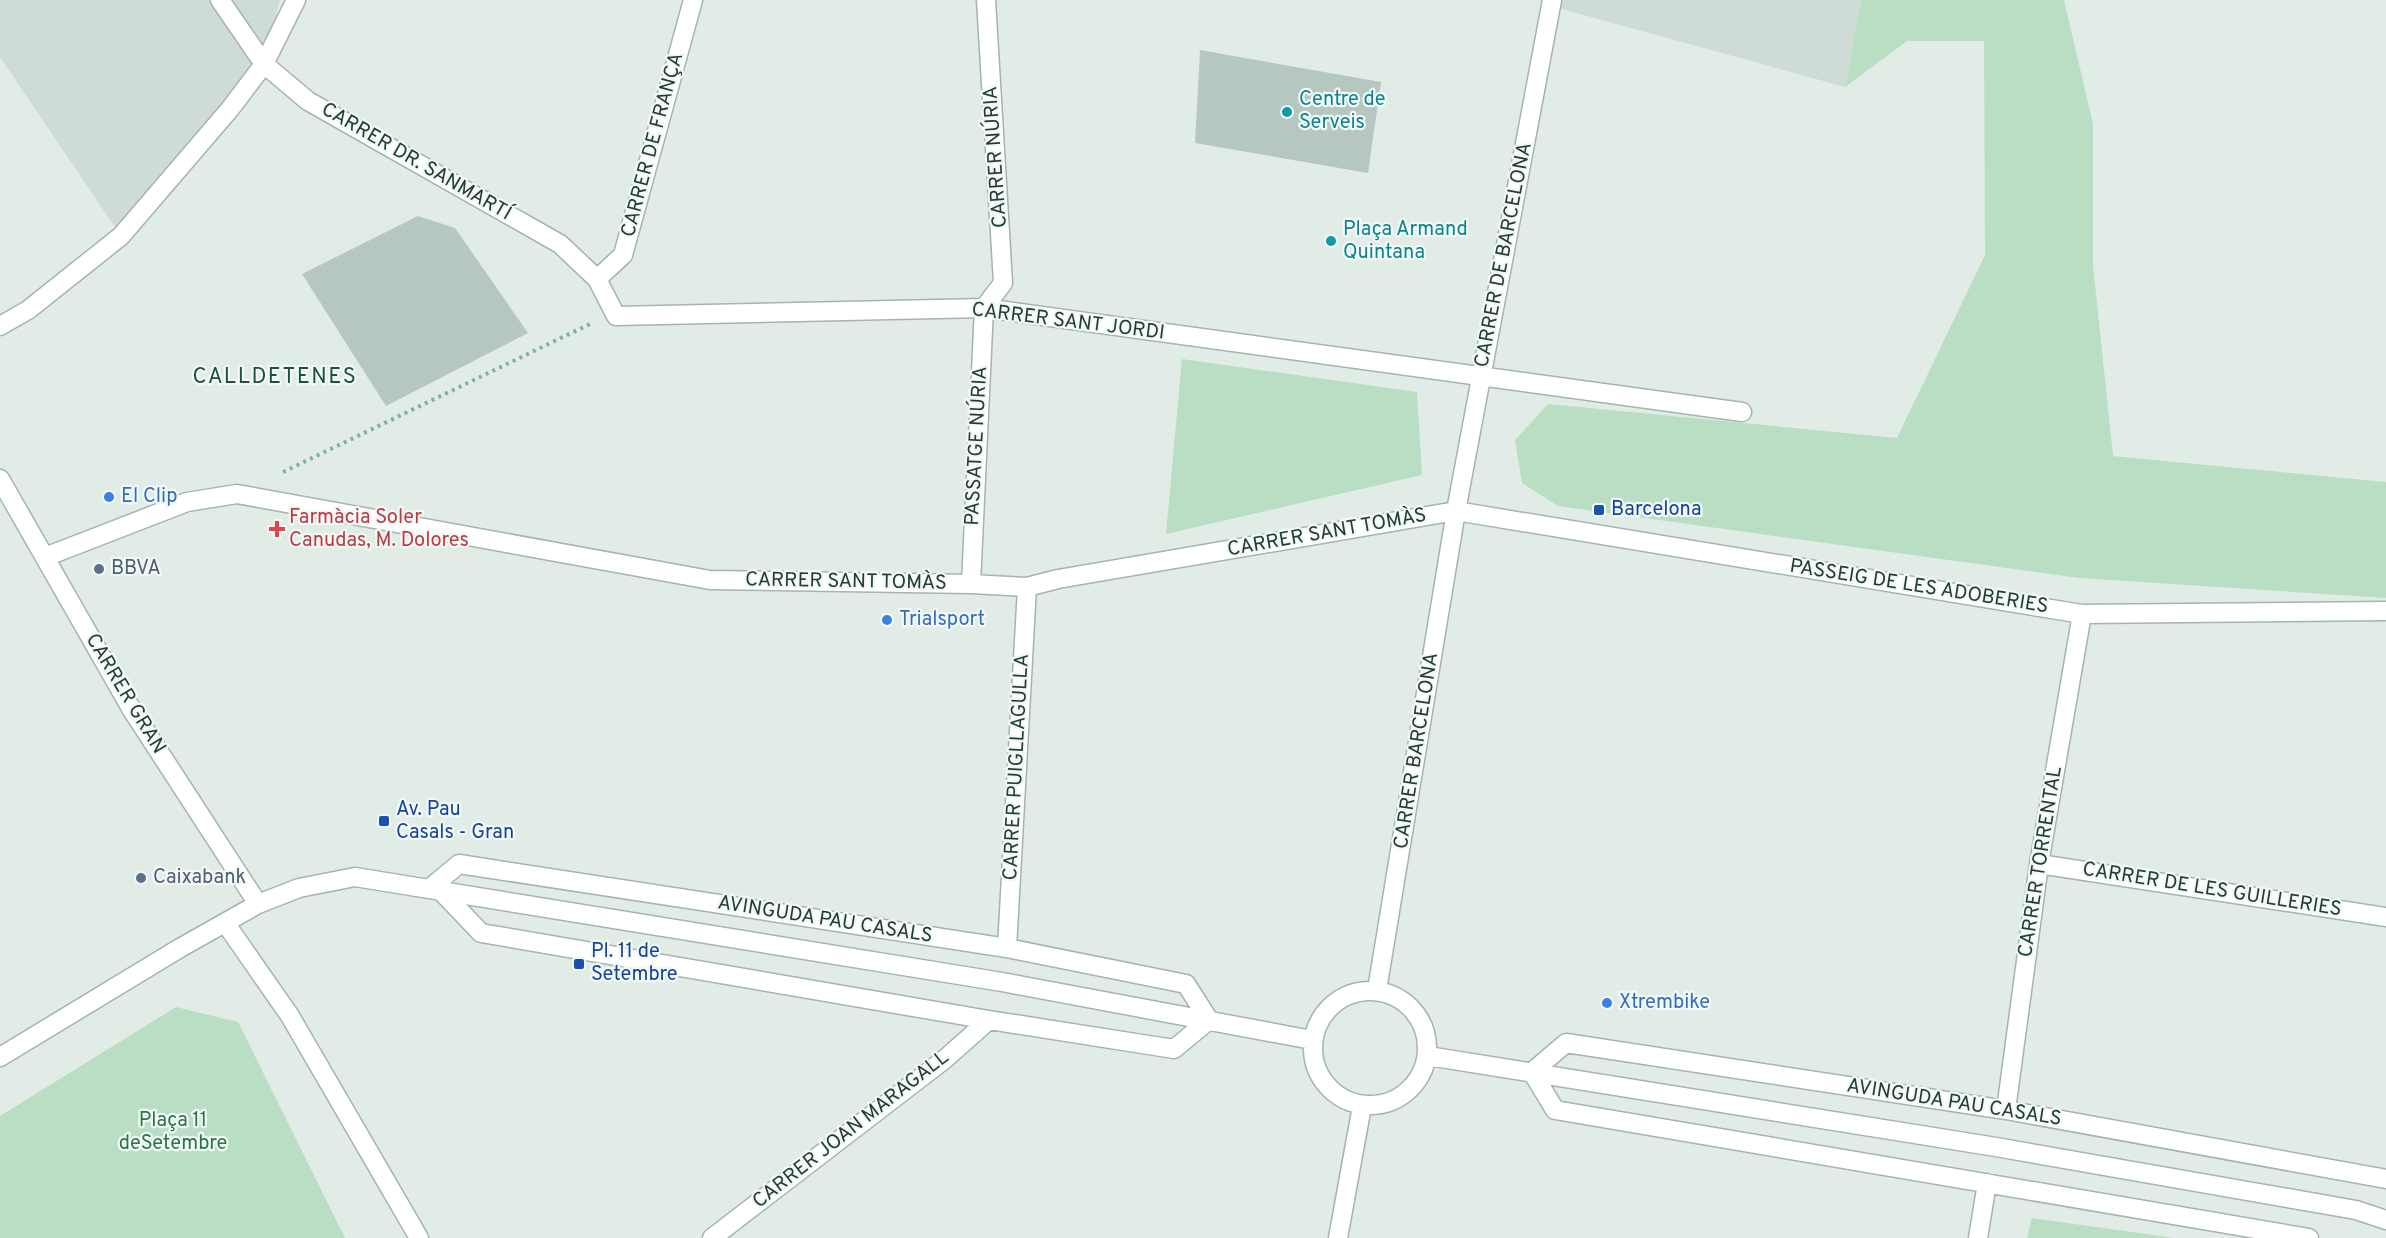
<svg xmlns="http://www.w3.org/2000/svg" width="2386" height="1238" viewBox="0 0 2386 1238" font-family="Overpass,sans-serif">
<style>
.built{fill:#cfdcd6}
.green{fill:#b9dec3}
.building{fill:#b6c7c0}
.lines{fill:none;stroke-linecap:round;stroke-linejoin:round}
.minor-casing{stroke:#a4b4ae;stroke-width:21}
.path{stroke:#80b1a2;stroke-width:4;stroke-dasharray:3 4.5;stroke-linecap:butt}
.minor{stroke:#fff;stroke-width:18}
.culture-dot{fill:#0f9aa8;stroke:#f1f8f5;stroke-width:2}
.shop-dot{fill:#3f7fe0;stroke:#f1f8f5;stroke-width:2}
.transit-dot{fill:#1a4fb4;stroke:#f1f8f5;stroke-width:2}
.health-dot{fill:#e0444e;stroke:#f1f8f5;stroke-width:2}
.service-dot{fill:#5c6f8a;stroke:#f1f8f5;stroke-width:2}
.labels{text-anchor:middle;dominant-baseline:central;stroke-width:4.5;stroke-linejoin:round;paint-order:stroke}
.culture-label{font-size:20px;fill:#0d838f;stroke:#f1f8f5;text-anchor:start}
.street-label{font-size:20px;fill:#213d36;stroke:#f1f8f5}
.shop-label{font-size:20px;fill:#366cbe;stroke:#f1f8f5;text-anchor:start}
.transit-label{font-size:20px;fill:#164399;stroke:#f1f8f5;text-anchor:start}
.health-label{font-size:20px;fill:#be3a42;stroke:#f1f8f5;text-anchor:start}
.service-label{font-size:20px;fill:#4e5e75;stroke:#f1f8f5;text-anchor:start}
.park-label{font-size:20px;fill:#2a7547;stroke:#f1f8f5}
.quarter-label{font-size:22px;letter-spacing:1.5px;fill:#1c5043;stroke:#f1f8f5}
</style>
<rect width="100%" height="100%" fill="#e1ece7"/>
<path class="built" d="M0,0h280l-16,64 -143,172 -121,-179z
M1553,0h308l-16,87 -294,-81z"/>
<path class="green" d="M1861,0h203l29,124v141l20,191 273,26v116l-307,-20 -521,-72 -36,-23 -7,-43 33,-36 349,34 88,-183 -1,-214h-77l-62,46z
M1182,359l235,33 5,83 -256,59z
M176,1007l62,15 107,216h-345v-122z
M2032,1218l142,20h-147z"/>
<path class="building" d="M1200,50l181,32 -13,91 -173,-30z
M418,216l37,12 73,105 -142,73 -84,-132z"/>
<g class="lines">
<defs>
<path id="minor" d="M220,0l44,64 44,37 252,143 37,35 19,37 368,-8 758,104
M597,279l26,-24 70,-255
M0,326l28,-16 93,-74 109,-127 34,-45 32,-64
M0,479l132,231 126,194
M45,557l142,-55 50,-8 473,86 261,4 56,3 31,-8 398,-68 626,103 304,-3
M971,584l13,-276 19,-25 -17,-283
M2039,864l347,53
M429,889l30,-25 548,84 179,36 23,36
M441,891l40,42 508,87 185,29 35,-29
M226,924l64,92 129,222
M1007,948l20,-361
M1377,990l79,-479 96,-511
M1313 1048a57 57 0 1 1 114 0a57 57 0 1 1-114 0Z
M1428,1056l568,91 360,63 30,10
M0,1057l180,-109 78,-44 41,-16 56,-11 647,105 310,58
M2006,1110l33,-246 43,-250
M712,1238l233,-179 44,-39
M1338,1238l24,-132
M1978,1238l9,-55
M2309,1238l-754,-128 -23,-38 34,-29 440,67 380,69"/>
</defs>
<use href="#minor" class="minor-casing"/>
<path class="path" d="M283,472l307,-148"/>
<use href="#minor" class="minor"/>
</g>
<g class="culture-dot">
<circle cx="1287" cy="112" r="6"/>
<circle cx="1331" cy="241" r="6"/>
</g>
<g class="shop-dot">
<circle cx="109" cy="497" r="6"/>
<circle cx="887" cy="620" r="6"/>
<circle cx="1607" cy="1003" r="6"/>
</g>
<g class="transit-dot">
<rect x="1593" y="504" width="12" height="12" rx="3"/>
<rect x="378" y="815" width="12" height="12" rx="3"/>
<rect x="573" y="958" width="12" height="12" rx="3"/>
</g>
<path class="health-dot" d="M274 520h6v6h6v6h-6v6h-6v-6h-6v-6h6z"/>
<g class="service-dot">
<circle cx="99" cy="569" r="6"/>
<circle cx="141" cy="878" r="6"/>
</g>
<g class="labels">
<g class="culture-label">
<text x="1299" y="100">Centre de<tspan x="1299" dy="23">Serveis</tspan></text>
<text x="1343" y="230">Plaça Armand<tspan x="1343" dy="23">Quintana</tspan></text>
</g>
<g class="street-label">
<text transform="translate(653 145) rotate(-75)">CARRER DE FRANÇA</text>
<text transform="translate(996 157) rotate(-94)">CARRER NÚRIA</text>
<text transform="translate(416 162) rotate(30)">CARRER DR. SANMARTÍ</text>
<text transform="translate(1504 255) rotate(-79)">CARRER DE BARCELONA</text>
<text transform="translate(1068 322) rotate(7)">CARRER SANT JORDI</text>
<text transform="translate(977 446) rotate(-87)">PASSATGE NÚRIA</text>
<text transform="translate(1327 533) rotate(-10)">CARRER SANT TOMÀS</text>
<text transform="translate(846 582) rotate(1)">CARRER SANT TOMÀS</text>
<text transform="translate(1919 587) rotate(9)">PASSEIG DE LES ADOBERIES</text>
<text transform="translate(125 694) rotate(59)">CARRER GRAN</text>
<text transform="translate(1417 751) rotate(-81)">CARRER BARCELONA</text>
<text transform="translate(1017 767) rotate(-87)">CARRER PUIGLLAGULLA</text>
<text transform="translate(2041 862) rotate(-81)">CARRER TORRENTAL</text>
<text transform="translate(2212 890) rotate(9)">CARRER DE LES GUILLERIES</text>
<text transform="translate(825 920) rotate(9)">AVINGUDA PAU CASALS</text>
<text transform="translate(1954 1103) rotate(9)">AVINGUDA PAU CASALS</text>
<text transform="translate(851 1130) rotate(-38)">CARRER JOAN MARAGALL</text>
</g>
<g class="shop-label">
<text x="121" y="497">El Clip</text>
<text x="899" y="620">Trialsport</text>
<text x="1619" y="1003">Xtrembike</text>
</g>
<g class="transit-label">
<text x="1611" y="510">Barcelona</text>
<text x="396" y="810">Av. Pau<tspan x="396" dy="23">Casals - Gran</tspan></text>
<text x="591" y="952">Pl. 11 de<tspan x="591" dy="23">Setembre</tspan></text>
</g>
<g class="health-label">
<text x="289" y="518">Farmàcia Soler<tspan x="289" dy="23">Canudas, M. Dolores</tspan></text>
</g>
<g class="service-label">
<text x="111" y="569">BBVA</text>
<text x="153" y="878">Caixabank</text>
</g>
<g class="park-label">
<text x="173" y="1121">Plaça 11<tspan x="173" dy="23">deSetembre</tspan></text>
</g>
<g class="quarter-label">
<text x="275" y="377">CALLDETENES</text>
</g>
</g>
</svg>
